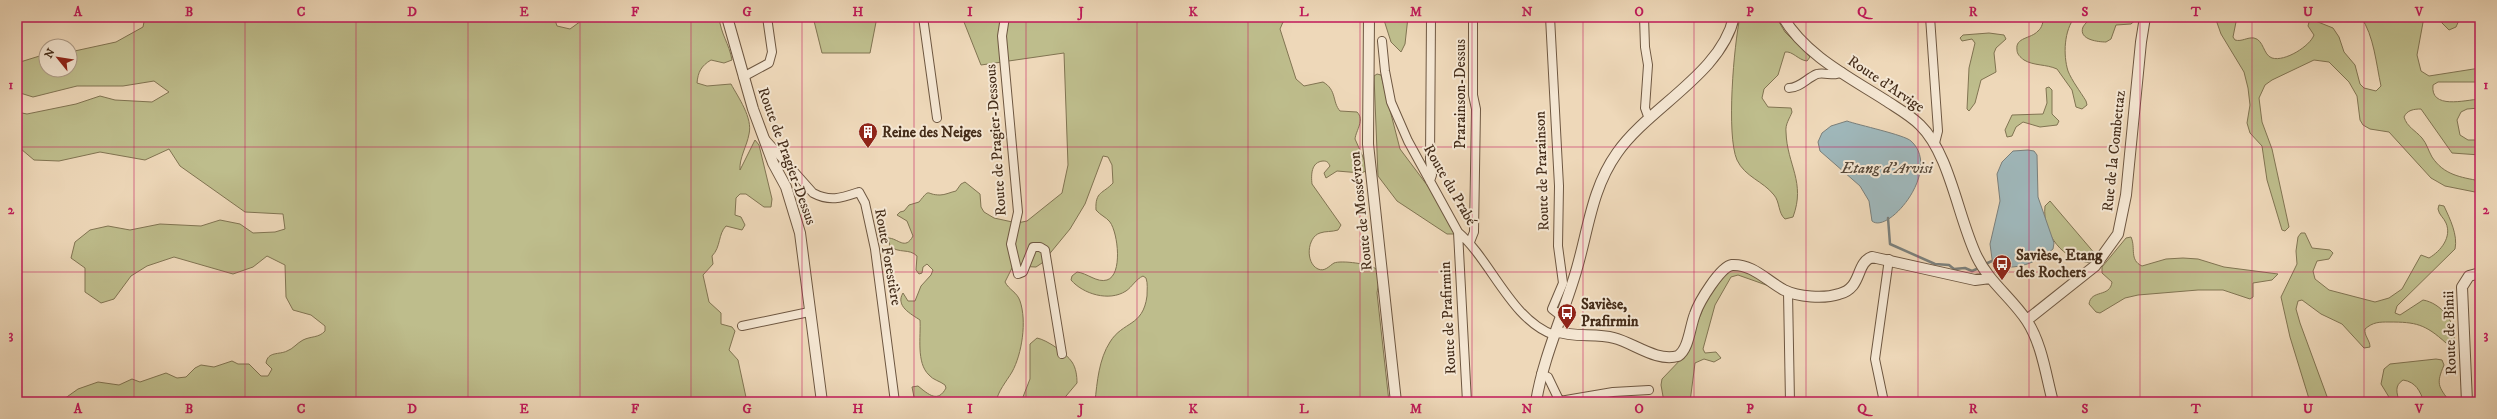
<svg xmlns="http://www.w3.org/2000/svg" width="2497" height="419" viewBox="0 0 2497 419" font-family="'IM FELL DW Pica',serif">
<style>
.green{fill:#bebd8c;stroke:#817452}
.water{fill:#9fb7ba;stroke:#7b7f7a}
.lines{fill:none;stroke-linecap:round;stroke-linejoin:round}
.stream{stroke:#7b7f7a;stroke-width:2.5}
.minor-casing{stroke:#6e5741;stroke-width:10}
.tertiary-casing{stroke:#6e5741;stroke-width:12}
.minor{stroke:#f4e6d2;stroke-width:8}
.tertiary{stroke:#f4e6d2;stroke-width:10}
.grid{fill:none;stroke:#c2185b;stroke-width:1;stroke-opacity:0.55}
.labels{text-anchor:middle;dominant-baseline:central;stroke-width:4;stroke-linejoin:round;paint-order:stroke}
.street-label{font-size:15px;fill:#442c19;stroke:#f4e6d2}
.poi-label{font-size:15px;font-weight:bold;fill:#442c19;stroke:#f4e6d2;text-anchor:start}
.water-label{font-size:16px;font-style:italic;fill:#564839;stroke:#f4e6d2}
.neatline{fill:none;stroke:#c2185b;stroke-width:1.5}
.grid-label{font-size:13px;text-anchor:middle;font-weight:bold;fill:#c2185b}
</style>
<rect width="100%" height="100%" fill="#eed8b9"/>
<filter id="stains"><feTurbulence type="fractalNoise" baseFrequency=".005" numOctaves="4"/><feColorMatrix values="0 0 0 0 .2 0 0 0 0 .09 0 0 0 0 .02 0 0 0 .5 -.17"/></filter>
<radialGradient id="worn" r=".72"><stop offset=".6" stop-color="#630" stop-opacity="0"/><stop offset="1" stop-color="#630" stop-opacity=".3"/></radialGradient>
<path class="green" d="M145,17h409l3,9 13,3 11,-8v-4h138c2,18 10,26 13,43l-8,3 -13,-3c-10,6 -13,12 -14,23l10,3 24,-2c7,13 22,34 18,50 -2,12 -10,24 -9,36l15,-30 4,5 13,54 -1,8h-7l-18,-13h-6l-4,4 -1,17 6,2 4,8 -3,5 -16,-4c-8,8 -5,21 -14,30l1,8 -10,11 6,27 12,11v11l11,3 3,4 -6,19 9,10 9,42h-682l-1,-3 14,-10 20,-7 21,3 13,-6 8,3 26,-9 11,5 9,-1 9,-9 6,-3 13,2 18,-6 6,3h11l12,12h7l4,-7 -6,-6c2,-12 13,-8 21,-12 6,-2 10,-8 16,-11 8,-4 16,-2 22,-9v-5l-14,-11 -18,-5 -7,-13 -1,-32 -18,-9 -14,11 -20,7 -59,-17 -27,9 -16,10 -17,23 -13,4 -16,-11v-24l-14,-10 4,-16 15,-12 18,-4 22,4 30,-6 41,2 19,-6 20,4 13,9 22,-1 10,-3 -2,-15 -38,-2 -65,-46 -11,-17 -24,11 -45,-8 -41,9 -25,-1 -13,-11 -4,2v-39l10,2 49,-10 24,-8 15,4 37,2 17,-10 -15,-11 -31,5h-46l-44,11 -16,-5v-29l29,-9v16h24v-18l46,-10 27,-15z
M813,17h64l-7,36h-48z
M962,17h333l-12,5 -3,7 16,50 8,7 19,-4c14,8 9,20 17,29l17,1c8,8 -1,18 -2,27l12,27 -1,5 -5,2 -24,-2 -11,7 -2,-5 6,-7c-2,-4 -3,-5 -7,-5 -12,1 -12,14 -11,23l29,41 -3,5c-6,2 -13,1 -18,3 -13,4 -15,30 -2,36 7,3 11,-3 16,-6 7,-3 37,1 42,6 5,7 2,17 1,24l12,109h-294c2,-20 4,-43 15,-60 13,-21 33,-15 37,-46 0,-7 1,-12 -1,-18l-3,-2c-7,3 -11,11 -17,15 -17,11 -43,3 -55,-11l1,-4 5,-4c10,1 20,11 30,8 16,-5 11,-47 3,-58 -4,-5 -10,-7 -14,-12 -1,-19 7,-16 17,-27l-1,-18 -4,-8 -5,-1 -18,48 -15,25 -28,34 -6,4 -23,-1 -8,16c4,8 12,10 15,19 7,20 2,53 -8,71 -6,10 -14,19 -16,30h-81l-3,-15 6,-1c11,9 20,17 28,2l-1,-3c-5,-4 -12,-5 -16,-10 -13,-12 -8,-39 -9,-55 -9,-6 -25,-14 -17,-27l5,8h7l6,-15 10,-11 2,-5 -6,-6 -4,3 -1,6 -3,1 -3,-4 1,-14c-8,-8 -18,-2 -27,-10l-2,-8c10,0 17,13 25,-2l-6,-15 -10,-6 3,-3 4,-1 5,-6 10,-3c12,-15 6,-7 21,-7 5,0 11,-3 16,-4l5,-7 4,-2 15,12 1,13 3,5 10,6 23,5 10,-2 35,-28 6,-28 -4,-112 -83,12z
M1383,17h25l-3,27 -4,8 -10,-10z
M1740,17h36l9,15 25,25 -3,4c-9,-1 -14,-10 -22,-9l-7,23 -14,14 -2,9 6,9 23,1 1,4c-2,6 -7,12 -6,20 1,33 20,50 7,85l-8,2c-7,-6 -5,-17 -11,-24 -11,-14 -29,-18 -37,-35 -11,-25 -3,-116 3,-143z
M2044,17h31c-11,13 -12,38 -7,54 4,10 12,20 18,30l1,4 -5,4 -6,-2 -4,-17 -15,-21c-11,-5 -23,-3 -33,-9 -4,-3 -7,-6 -7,-10 -2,-13 14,-11 21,-19 4,-3 5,-9 6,-14z
M2091,17h48l-8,7 -15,1 -5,14 -5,3c-7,0 -28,-2 -23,-15 2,-4 6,-6 8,-10z
M2215,17h22l-4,20 2,3c7,2 12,-3 19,-2 10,2 9,17 18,20 13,4 38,-12 42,-23l-6,-9 1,-4 4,-2 20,8 6,9 5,15 11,13 5,19 4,4 12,3 5,-5c-5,-23 -7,-50 -20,-69h63l-7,38 4,16 8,5 51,-8v14h-42l-5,3c-3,25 32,15 47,14v9l-13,1 -6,3 -4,8 3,15 8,5h12v15l-28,-2 -31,-44c-7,0 -14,1 -17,8 3,10 11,13 18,21 5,6 6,12 10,19 12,18 28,20 48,24v12l-35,-7 -14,-8 -42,-46 -19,-3 -7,-4 -3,-5 -3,-24 -8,-14 -20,-20 -15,-2 -42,20 -7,5 -6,13 3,24 10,27 17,78 -4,4 -3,-1 -15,-50 -5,-34 -12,-13 -3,-10 3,-18 -2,-17 -4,-16 -23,-38z
M2440,17h19l1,1 -4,9 -7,3 -7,-7z
M1989,33l15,2 2,4 -10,9 -2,5 2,19 -15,8 -6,23 -6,8 -2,-2 2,-41 6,-25 -3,-4 -10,2 -2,-3 3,-3z
M1377,74l4,1 1,4 18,70 36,48 19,35 -1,2h-7l-50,-33 -19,-25 -4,-100z
M2046,88l3,-1 3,3v24l7,7 -2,4 -17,2 -17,-5 -7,5 -4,9 -5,1 -2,-7 7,-15 31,-1 4,-11z
M2050,201l46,54 -4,8c-29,-2 -50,-29 -47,-57z
M2439,205l5,1c6,13 14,29 11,43l-58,57 -2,7 5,2 23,-15c18,3 34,23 31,41l-8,2c-21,-19 -30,-21 -57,-21 -10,0 -16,0 -24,7 -1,7 5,11 5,18l-6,1 -22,-24 -21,-10 -19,-14 -4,1 -2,8 4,14 29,79h-19l-20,-65 -9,-40 16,-33 -1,-13 2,-14 3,-4h4l7,15 18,2 3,3 -4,6 -12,2 -4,10 2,8 14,11 46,12 14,-4 13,-9 19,-34 8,3c12,-7 23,-21 17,-35 -2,-5 -7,-8 -8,-14z
M2131,237c5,11 -2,23 11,29l24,-7 17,-1 15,1 26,8 54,7 -6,6 -19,3v14l-3,2 -27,-9h-25l-60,5 -13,3 -25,15 -4,-1 -7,-8c2,-15 21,-6 23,-22l-10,-9v-6l24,-29z
M1733,269h11l25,17 -31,-11 -7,2 -16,28 -12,44 2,4 11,-1 5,6 -7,4 -10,-3 -9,4 -5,39h-26l-3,-17 1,-6 23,-24 20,-52 16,-26z
M1037,338c10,2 29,15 35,24 4,6 5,14 5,21l-16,19h-40l9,-23v-35z
M2436,359l6,1 2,5c-8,19 -6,21 6,37h-26c-4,-11 -8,-20 -21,-22 -9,6 -6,12 -4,22h-7l-11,-18 3,-15 6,-5z"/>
<path class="water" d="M1847,121c11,4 58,14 64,20 32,29 -23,94 -39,80l-3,-20 -9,-15 -40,-35 -2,-9 4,-9 9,-7z
M2028,150l6,1 3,4 1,42 16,46 -1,6c-18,15 -36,21 -60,17l-3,-22 10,-43 -3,-27 5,-12 11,-11z"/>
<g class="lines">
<path class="stream" d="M1888,218l2,26 45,20 14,1 5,4 11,-1 7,3 7,-3
M1983,265l9,-4"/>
<defs>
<path id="minor" d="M923,17l14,101
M1005,17l-3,19 16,176 -7,32 7,30 5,-2 10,-25h7l5,3 17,104
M1550,17l9,169 -1,60 5,37 -11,26 9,7
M1644,17l1,30 3,18 -3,43 4,11
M1930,17l8,114 -3,12
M1382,41l3,30 6,31 17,39 50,91c33,28 53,88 96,103
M743,77l26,-14 3,-11 -5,-35
M1789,88c11,0 18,-10 28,-14 8,-2 19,3 25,-2
M765,139l48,54c17,9 28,5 46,-1l6,11 10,46 20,153
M1430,181l2,-6 -2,-15 1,-143
M1458,232l9,170
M1470,242l4,-10 2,-123 -3,-14v-78
M1788,292l2,110
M742,326l67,-14
M1541,374l7,3 12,25
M1560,401l53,-9 36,-2
M1884,402l-9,-43 14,-100"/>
<path id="tertiary" d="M727,17l26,92 20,54 13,24 14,46 22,169
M1369,17l-1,127 28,258
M1783,17c22,38 66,60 102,83 12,8 25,15 35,25 30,29 38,93 57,132 12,25 35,41 50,64 15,23 19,55 26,81
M2027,320l68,-54 23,-32 8,-39 15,-153 4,-25
M1556,331c18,7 39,2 58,7 20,5 42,24 64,18 11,-7 12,-30 17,-42 4,-12 25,-47 37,-49 21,-1 35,16 52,25 14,7 40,9 55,4 24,-6 16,-31 33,-37l103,23 15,-2
M1536,402c7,-43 25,-82 38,-124 14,-43 16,-87 43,-125 32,-46 104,-79 117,-136
M2467,402l-5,-115 7,-11 11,-3"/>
</defs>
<use href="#minor" class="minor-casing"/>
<use href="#tertiary" class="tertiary-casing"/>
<use href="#minor" class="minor"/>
<use href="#tertiary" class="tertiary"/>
</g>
<path class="grid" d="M134,17v385M245,17v385M356,17v385M468,17v385M580,17v385M691,17v385M802,17v385M914,17v385M1026,17v385M1137,17v385M1248,17v385M1360,17v385M1472,17v385M1583,17v385M1694,17v385M1806,17v385M1918,17v385M2029,17v385M2140,17v385M2252,17v385M2364,17v385M17,147h2463M17,272h2463"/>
<defs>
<symbol id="building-pin" viewBox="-11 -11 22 30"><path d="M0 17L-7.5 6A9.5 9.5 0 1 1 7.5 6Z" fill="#8f2418" stroke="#f4e6d2"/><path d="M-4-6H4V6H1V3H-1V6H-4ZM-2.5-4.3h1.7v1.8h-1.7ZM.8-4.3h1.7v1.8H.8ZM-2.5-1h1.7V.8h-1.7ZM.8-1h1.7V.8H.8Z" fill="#fff"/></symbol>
<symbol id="bus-pin" viewBox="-11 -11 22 30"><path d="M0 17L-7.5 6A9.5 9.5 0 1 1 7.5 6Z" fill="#8f2418" stroke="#f4e6d2"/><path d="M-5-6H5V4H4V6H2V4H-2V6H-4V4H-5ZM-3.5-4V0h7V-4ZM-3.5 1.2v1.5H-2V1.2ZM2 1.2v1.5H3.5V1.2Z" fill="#fff"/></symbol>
</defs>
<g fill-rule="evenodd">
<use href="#building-pin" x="857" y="121" width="22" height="30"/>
<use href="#bus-pin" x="1991" y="253" width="22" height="30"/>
<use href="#bus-pin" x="1556" y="302" width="22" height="30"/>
</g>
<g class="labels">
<g class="street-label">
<text transform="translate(1886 84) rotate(34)">Route d'Arvige</text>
<text transform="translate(1460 94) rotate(-90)">Prarainson-Dessus</text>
<text transform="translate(996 140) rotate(-94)">Route de Pragier-Dessous</text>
<text transform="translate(2114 151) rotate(-84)">Rue de la Combettaz</text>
<text transform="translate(787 156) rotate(70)">Route de Pragier-Dessus</text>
<text transform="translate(1542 171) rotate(-92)">Route de Prarainson</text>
<text transform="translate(1450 185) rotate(60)">Route du Prabé</text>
<text transform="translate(1361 211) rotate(-96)">Route de Mossévron</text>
<text transform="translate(888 257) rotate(80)">Route Forestière</text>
<text transform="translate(1448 318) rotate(-93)">Route de Prafirmin</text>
<text transform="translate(2450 333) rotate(-92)">Route de Binii</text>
</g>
<g class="poi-label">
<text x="882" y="132">Reine des Neiges</text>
<text x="2016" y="255">Savièse, Etang<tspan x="2016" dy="17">des Rochers</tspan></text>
<text x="1581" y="304">Savièse,<tspan x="1581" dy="17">Prafirmin</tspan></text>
</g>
<g class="water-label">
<text x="1887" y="168">Etang d'Arvisi</text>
</g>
</g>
<rect width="2497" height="419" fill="none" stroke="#eed8b9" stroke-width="44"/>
<g transform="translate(58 58) rotate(300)"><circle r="19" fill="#f4e6d2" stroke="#ae9c88"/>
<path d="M0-3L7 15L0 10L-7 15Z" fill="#8f2418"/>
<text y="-6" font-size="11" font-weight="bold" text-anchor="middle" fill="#442c19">N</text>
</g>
<rect x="22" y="22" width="2453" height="375" class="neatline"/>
<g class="grid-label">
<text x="78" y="16">A</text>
<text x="189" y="16">B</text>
<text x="301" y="16">C</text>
<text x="412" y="16">D</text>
<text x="524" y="16">E</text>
<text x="635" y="16">F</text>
<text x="747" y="16">G</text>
<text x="858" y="16">H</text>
<text x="970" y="16">I</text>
<text x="1081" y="16">J</text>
<text x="1193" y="16">K</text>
<text x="1304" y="16">L</text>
<text x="1416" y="16">M</text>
<text x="1527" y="16">N</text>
<text x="1639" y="16">O</text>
<text x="1750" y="16">P</text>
<text x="1862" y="16">Q</text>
<text x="1973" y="16">R</text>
<text x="2085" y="16">S</text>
<text x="2196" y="16">T</text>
<text x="2308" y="16">U</text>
<text x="2419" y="16">V</text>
<text x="11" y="89">1</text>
<text x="2486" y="89">1</text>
<text x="11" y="214">2</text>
<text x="2486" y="214">2</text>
<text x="11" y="339">3</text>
<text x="2486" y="339">3</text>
<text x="78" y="413">A</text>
<text x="189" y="413">B</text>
<text x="301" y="413">C</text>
<text x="412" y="413">D</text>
<text x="524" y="413">E</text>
<text x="635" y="413">F</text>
<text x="747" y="413">G</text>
<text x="858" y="413">H</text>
<text x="970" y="413">I</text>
<text x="1081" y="413">J</text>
<text x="1193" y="413">K</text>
<text x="1304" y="413">L</text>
<text x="1416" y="413">M</text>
<text x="1527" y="413">N</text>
<text x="1639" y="413">O</text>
<text x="1750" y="413">P</text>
<text x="1862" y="413">Q</text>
<text x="1973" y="413">R</text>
<text x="2085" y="413">S</text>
<text x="2196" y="413">T</text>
<text x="2308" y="413">U</text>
<text x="2419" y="413">V</text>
</g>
<rect width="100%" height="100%" filter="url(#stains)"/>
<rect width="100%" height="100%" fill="url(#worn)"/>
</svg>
